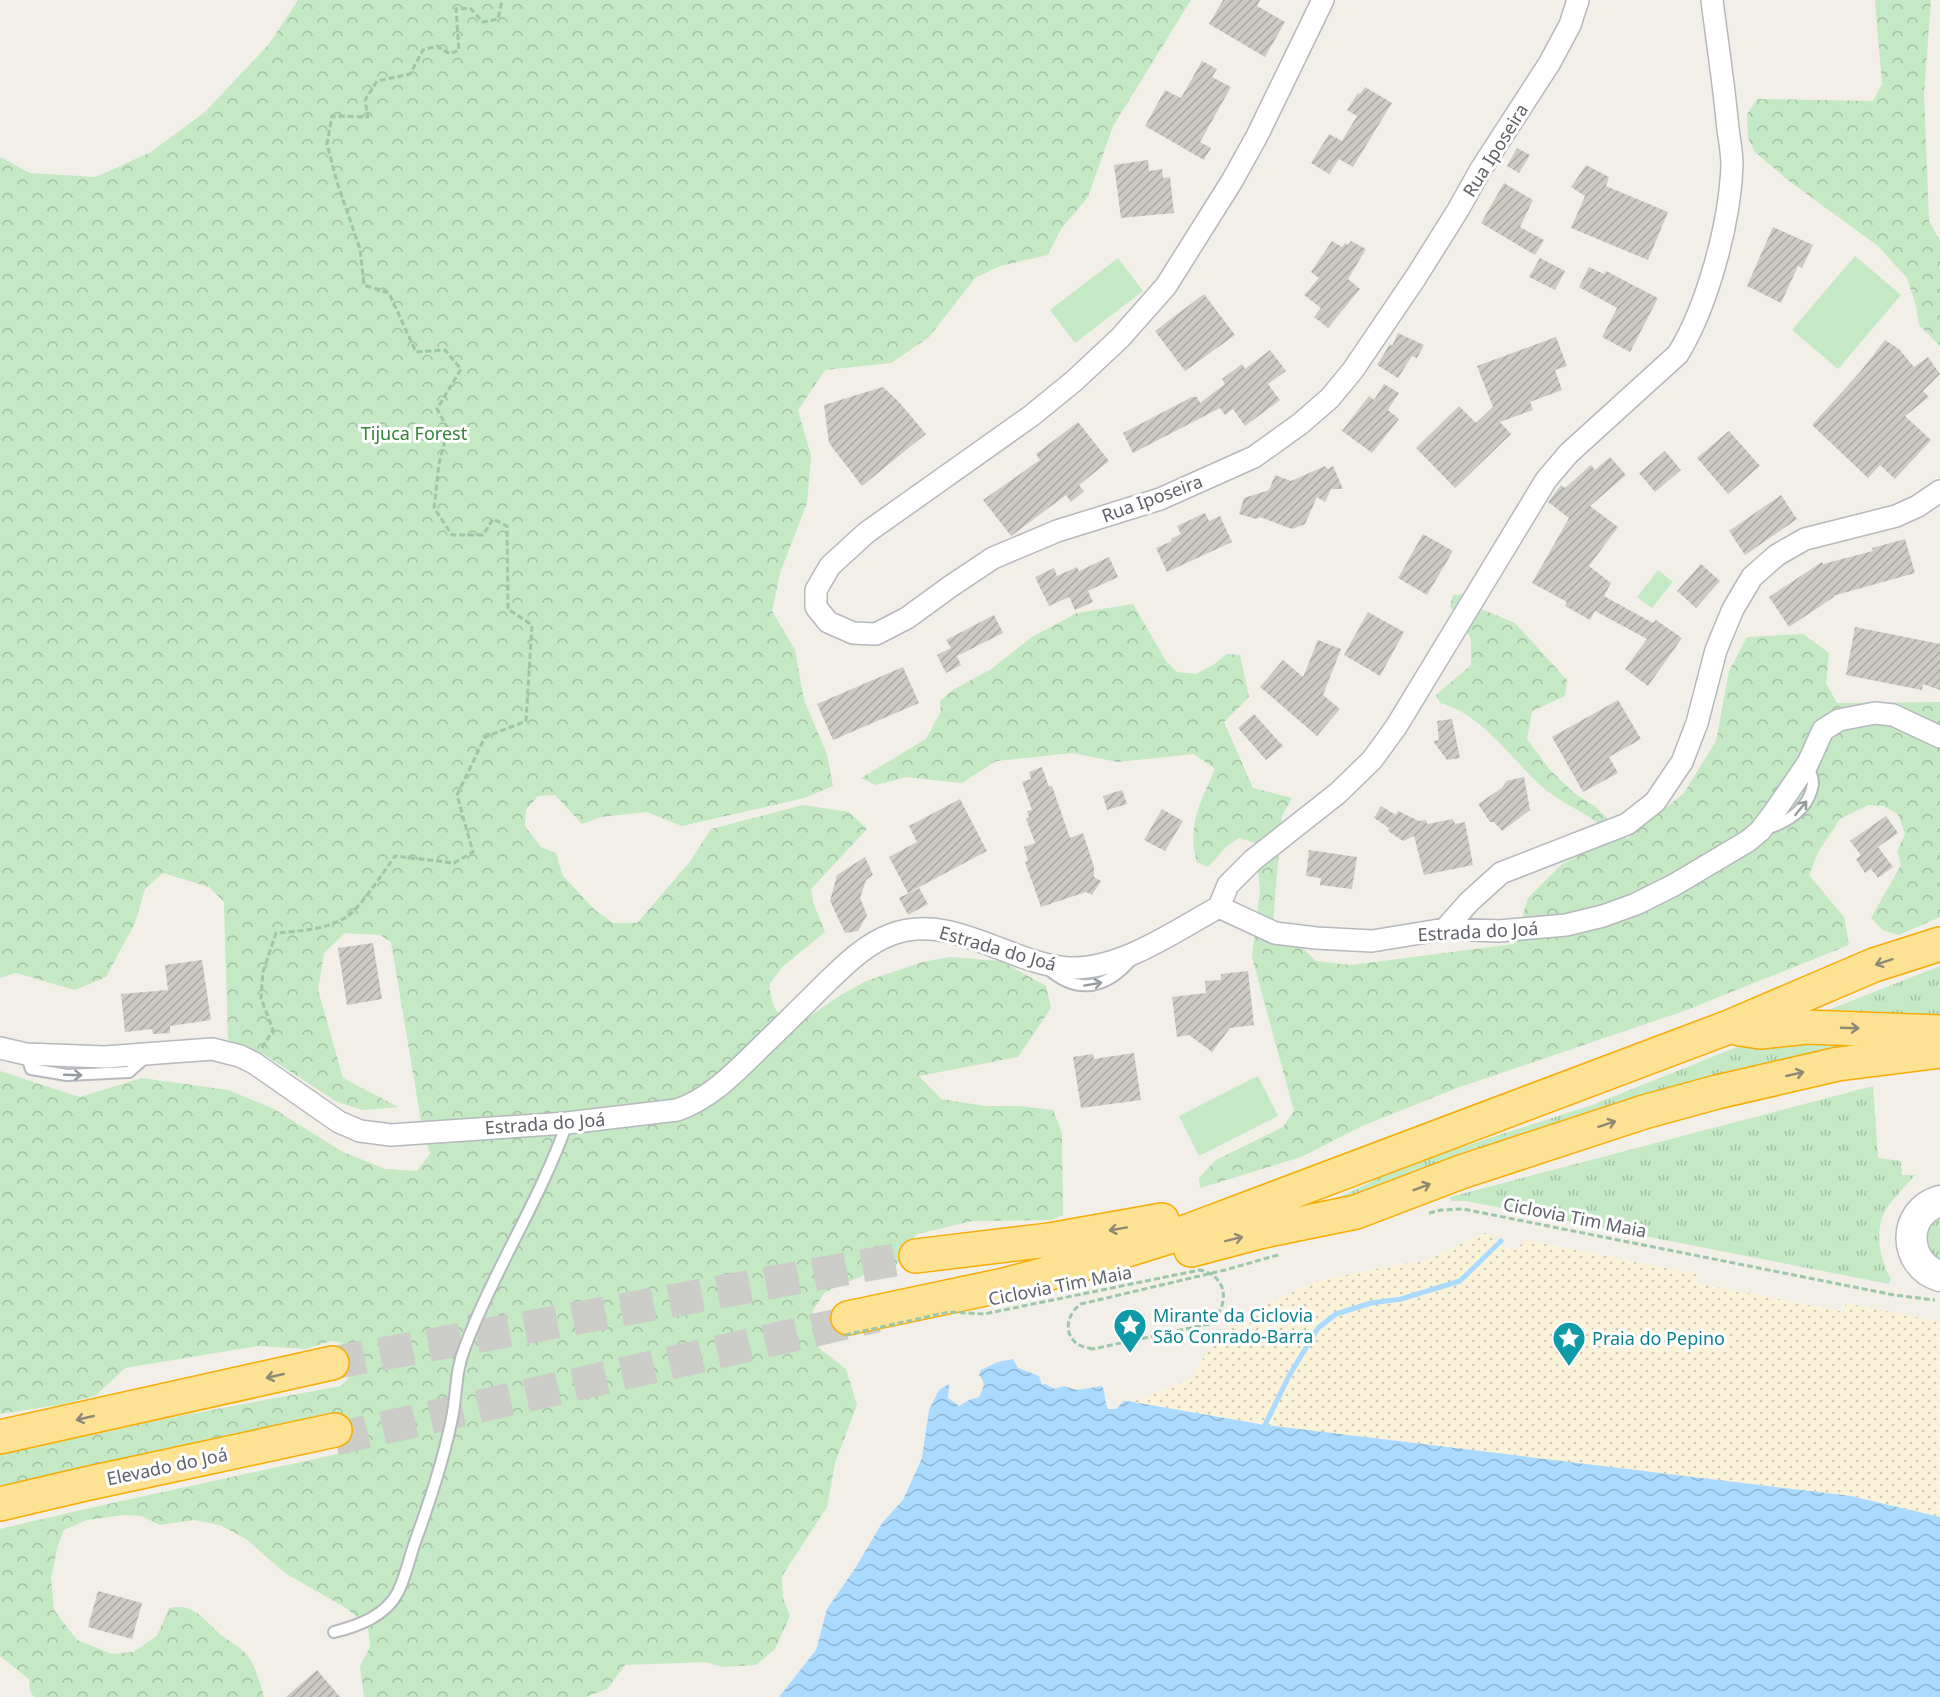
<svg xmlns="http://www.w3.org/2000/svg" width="1940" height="1697" viewBox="0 0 1940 1697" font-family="'Noto Sans',sans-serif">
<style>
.grass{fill:url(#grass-tufts)}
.forest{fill:url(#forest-crowns)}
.sand{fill:url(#sand-dots)}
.pitch{fill:#c5e8c5}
.water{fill:url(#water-waves)}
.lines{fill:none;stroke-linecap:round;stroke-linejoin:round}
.stream{stroke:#aadaff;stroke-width:5}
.building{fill:url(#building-hatch)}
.highway-tunnel{stroke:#ccccc8;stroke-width:33;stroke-dasharray:33 16;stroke-linecap:butt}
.lane-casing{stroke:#b5b8bc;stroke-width:14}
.street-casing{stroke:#b5b8bc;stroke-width:24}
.secondary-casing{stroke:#b6babf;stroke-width:33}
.highway-casing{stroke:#f9ab00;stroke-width:36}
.path{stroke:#9cc7a9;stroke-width:3;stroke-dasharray:6 3;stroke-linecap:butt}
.lane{stroke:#fff;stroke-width:10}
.street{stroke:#fff;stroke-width:21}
.secondary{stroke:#fff;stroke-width:30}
.highway{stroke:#fde293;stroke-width:33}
.path-bridge{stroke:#9cc7a9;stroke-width:3;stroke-dasharray:6 3;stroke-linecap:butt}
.oneway{stroke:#979a9d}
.oneway2{stroke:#8e8975}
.labels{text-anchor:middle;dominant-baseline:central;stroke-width:6;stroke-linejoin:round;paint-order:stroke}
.street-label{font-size:18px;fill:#5f6368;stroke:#fff}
.park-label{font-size:18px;fill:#348238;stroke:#fff}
.culture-label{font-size:18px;fill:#0d838f;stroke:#fff;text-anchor:start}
</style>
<defs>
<pattern id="grass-tufts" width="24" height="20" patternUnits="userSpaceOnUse" patternTransform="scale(1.5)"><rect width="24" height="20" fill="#c5e8c5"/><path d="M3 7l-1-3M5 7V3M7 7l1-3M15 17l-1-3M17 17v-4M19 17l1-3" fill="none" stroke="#a3c0a4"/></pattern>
<pattern id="forest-crowns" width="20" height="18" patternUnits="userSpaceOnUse" patternTransform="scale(1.5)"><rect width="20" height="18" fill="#c5e8c5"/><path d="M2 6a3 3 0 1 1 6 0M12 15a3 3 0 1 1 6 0" fill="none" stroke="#a3c0a4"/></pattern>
<pattern id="sand-dots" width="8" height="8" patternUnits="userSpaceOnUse" patternTransform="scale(1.5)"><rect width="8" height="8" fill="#fbf3d9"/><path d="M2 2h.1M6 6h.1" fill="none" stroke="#cec8b4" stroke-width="1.8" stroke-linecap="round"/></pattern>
<pattern id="water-waves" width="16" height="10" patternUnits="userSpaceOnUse" patternTransform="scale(1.5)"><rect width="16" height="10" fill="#aadaff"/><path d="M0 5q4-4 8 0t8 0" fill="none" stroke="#8eb4d2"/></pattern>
<pattern id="building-hatch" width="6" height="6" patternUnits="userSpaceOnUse" patternTransform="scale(1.5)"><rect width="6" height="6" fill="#cccac5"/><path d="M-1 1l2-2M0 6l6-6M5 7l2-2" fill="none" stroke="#a9a8a4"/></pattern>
</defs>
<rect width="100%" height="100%" fill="#f1efe8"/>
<path class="grass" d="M1940,966v50l-117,-4z
M1805,1038l99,4 -206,46 -369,114 77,-37 186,-60 150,-60z
M1873,1086l5,72 23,3 1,14h13c-9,11 -22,23 -30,36 -11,21 -5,49 6,68l-2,5 -423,-83h-15l-1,-4z
M1940,1210v57l-10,-5 -7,-38z"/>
<path class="forest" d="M298,0h893l-78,126 -25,71 -27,32 -13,26 -48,11 -25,12 -46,59 -38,26 -66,7 -27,40 13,46 -4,47 -27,70 -8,38 23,39 9,50 23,54 6,32 -29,12 -122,28 -35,-14 -46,5 -19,7 -27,-29 -17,1 -12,14 -1,16 16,21 15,6 7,23 32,34 18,13h24l52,-60 22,-34 92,-24 46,7 18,17 -56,60 2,13 12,30 -43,35 -13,18c5,28 5,27 30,39l40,-28 27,-15 57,-19 26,-5 52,4 45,25 5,22 -33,49 -99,19 22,23 44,7h34l34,4 9,23 1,82 -11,5 -79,1 -56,13 -25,37 -23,2 -44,19 -12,18 6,38 27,21 11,36 -22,58 -8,44 -45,69 1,22 7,18 -15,33 -19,16 -34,2 -16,-5 -81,3 -18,24 -21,8h-222l-4,-31 10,-19 -2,-21 -22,-18 -61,-35 -39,-34 -26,-14 -26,-5 -34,5 -19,-9 -16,-1 -38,5 -23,10 -6,15 -7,33 3,32 23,30 35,14 21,-2 24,-16 12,-28c25,-5 34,11 51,26 8,7 19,12 26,20 10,12 14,29 18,43h-230l-4,-6 -1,-12 -29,-23v-127c112,-27 225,-50 337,-75 13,-8 11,-20 10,-34l-5,-3 -342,69v-31l179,-39 162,-30 10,-11 -5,-27 -5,-5 -10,-2 -25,8 -48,-3 -133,22 -30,28 -31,8 -64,10v-343l80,26 62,-19 86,12 46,19 69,43 42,17 32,2 13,-17 -9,-33 -30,-179 -11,-7 -35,-2 -21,20 -6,37 25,88 55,29 -35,3 -26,-8 -72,-47 -37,-15 -4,-138 -15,-15 -46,-14 -18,16 -10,34 -29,54 -31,13 -59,-17 -16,5v-821l30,16 66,4 55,-25 54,-40 64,-68z
M1875,0h56l-7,94 5,127 11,20v105l-21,-21 -3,-19 -9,-28 -29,-32 -89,-65 -34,-29 -7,-14 -1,-24 10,-15 116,2 9,-17z
M1463,594l13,13 39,16 52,57 -2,16 -33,15 -5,28 23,31 24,23 22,14 31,32 57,-46 32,-52 13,-70 18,-34 56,-3 26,19 -3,30 11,20 103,-1v215l-41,18 -16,-5 -12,-12 30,-53 -4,-14 8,-17 -7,-20 -15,-8 -15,-1 -28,14 -22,33 -9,23 35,42 5,28 -165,66 -227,77 -95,38 -61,31 -101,31 -1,-10 17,-18 67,-33 11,-16 -42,-154 8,-67 -5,-47 -16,-5 -12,8 -19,21 -11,-5c-11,-35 4,-61 18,-93l-21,-15 -76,8 -46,-9 -76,8 -34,22 -56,-6 -30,8 -15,-7 65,-39 15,-28 -1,-10 14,-12 36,-19 42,-33 45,-24 56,-9 33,57 11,11 19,2 17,-9 14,-11 13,1 9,42 -25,25 29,66 39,10 -10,18 -9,105 43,40 35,4 163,-21 14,-46 34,-34 38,-19 -3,-23c-16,-11 -36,-20 -51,-32 -33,-28 -63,-76 -106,-87l-4,-8 35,-30v-26l-21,-33 3,-11z"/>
<path class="sand" d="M1484,1233h4l17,16 3,-1 3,3h3l12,-11 172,34 -2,9 148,29 2,-9 94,19v195l-89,-21 -586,-71 -132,-23 58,-23 22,-37 16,-17 17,-12 69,-31 54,-12 59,-10z"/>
<path class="pitch" d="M1855,256l46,39 -63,74 -46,-39z
M1118,258l25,33 -68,52 -25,-33z
M1658,570l15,12 -21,26 -15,-11z
M1258,1076l20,40 -79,40 -20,-40z"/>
<path class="water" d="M1013,1359l5,9 21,8 3,9 3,-1 10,5 8,-3 14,4 25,-4c4,7 2,15 6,23h8l8,-8 9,1 132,23 586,71 89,21v180h-1161l37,-47 11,-41 29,-42 26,-44 21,-23 19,-42 7,-48 10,-20 10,-6 -1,14 11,8 10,-6 10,-3c5,-9 7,-15 0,-22l2,-5 17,-8z"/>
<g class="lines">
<path class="stream" d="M1265,1425l25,-51 28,-46 18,-14 35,-11 30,-4 59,-18 41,-40"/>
</g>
<path class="building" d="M1223,0h37l-3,6 28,16 -20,35 -56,-33z
M1202,61l15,8 -5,8 19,10 -31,55 11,6 -7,12 -59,-34 20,-36 16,8z
M1365,87l27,16 -39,64 -14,-8 -10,15 -18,-11 18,-29 13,7 15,-25 -10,-6 11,-17 2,1z
M1517,148l13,7 -11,18 -12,-7z
M1148,160l1,11 13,-2 1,9 7,-1 4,36 -53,5 -7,-53z
M1586,165l23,12 -3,9 62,26 -20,48 -77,-32 14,-32 -14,-9z
M1504,183l29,17 -13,27 24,13 -9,15 -54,-32z
M1773,227l40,18 -11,23 -4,-2 -17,37 -34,-17z
M1332,241l10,6 3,-4 3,2 3,-4 15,8 -18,30 12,10 -32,39 -14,-11 7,-9 -17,-13 15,-17 -8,-6z
M1540,258l25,13 -10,19 -26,-13z
M1589,267l15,7 2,-3 52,27 -28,54 -28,-15 15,-29 -38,-21z
M1204,294l31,41 -50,36 -30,-40z
M1398,333l26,12 -7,13 -5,-2 -14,22 -21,-13 13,-21 2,2z
M1556,337l11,29 -12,4 7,20 -32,12 3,8 -33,12 11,12 -56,54 -39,-40 43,-42 17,17 17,-16 -16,-41z
M1885,340l14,9 15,18 14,-10 12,17 -17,17 6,6 -24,19 26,24 -36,39 -15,-14 -12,13 -56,-53 48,-53z
M1270,350l16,21 -18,13 12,16 -35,26 -12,-17 -8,6 -5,-7 -87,45 -10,-20 69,-36h5l3,6 25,-19 -3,-5 20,-15 3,5z
M1384,384l15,9 -11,17 11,9 -27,34 -30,-22 27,-35 5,4z
M883,387l15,14 28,33 -64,52 -33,-43 -5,-38z
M1078,422l31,39 -30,24 5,6 -13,11 -5,-7 -55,41 -28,-36 57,-40 -4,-6z
M1729,431l31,35 -32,28 -31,-36z
M1665,451l16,19 -26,22 -16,-19z
M1610,457l16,18 -36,31 28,21 -29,39 22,17 -7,13 49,27 3,-3 26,18 -34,48 -23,-17 22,-30 -52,-28 -5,9 -25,-14 2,-4 -35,-19 37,-65 -21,-16 13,-17 4,3 26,-23 4,5z
M1325,466l3,3 5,-3 10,23h-12l-6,13 -8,-5 -12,27 -13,5 -32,-12 -4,2 -17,-5 5,-16 25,-8 6,-15 16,6z
M1781,495l16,24 -52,36 -16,-24z
M1205,513l4,8 11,-5 12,26 -65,30 -11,-24 16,-7 -1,-2 10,-5 -4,-8z
M1423,534l30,17 -26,44 -29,-17z
M1905,539l10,34 -82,23 1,1 -45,30 -20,-30 53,-35 1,2 50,-13 -1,-3z
M1109,557l9,20 -30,14 5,11 -18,8 -6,-13 -20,9 -14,-29 19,-9 3,8 20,-9 2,4z
M1701,564l19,17 -24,27 -19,-17z
M1368,612l36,20 -24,44 -36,-21z
M994,615l9,18 -46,23 4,9 -15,8 -9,-18 14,-7 -5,-8z
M1855,627l85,17v46l-17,-6 -1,6 -76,-15z
M1318,640l23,9 -18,46 17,14 -23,27 -57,-49 23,-27 20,17z
M903,667l16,36 -86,37 -16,-36z
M1618,700l23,39 -32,18 9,16 -35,19 -31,-55z
M1254,714l29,32 -17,14 -28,-32z
M1452,719l8,39 -13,2 -14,-19 6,-1 -2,-19z
M1042,767l7,20 3,-1 18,52 13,-5 11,34v10l7,4 -9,14 -6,-3 -45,15 -16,-45 3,-1 -4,-14 11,-4 -9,-24 3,-2 -2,-6 5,-1 -10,-28 9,-3 -2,-7z
M1524,777l6,33 -28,21 -8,-9h-4l-12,-18 24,-16 4,-7z
M1122,790l5,14 -20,6 -4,-14z
M960,799l27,52 -79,42 -19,-36 28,-15 -8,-16z
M1381,806l15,9 2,-4 21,10 7,-1 1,4 26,-5 2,5 10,-2 8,43 -49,10 -10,-39 -11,5 -15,-10 1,-3 -15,-10z
M1162,809l21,12 -18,30 -21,-11z
M1886,816l12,17 -20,14 15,20 -15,11 -7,-9 -6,4 -9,-14 5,-4 -11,-14z
M1309,850l48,7 -5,32 -32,-4 1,-7 -15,-2z
M865,857l8,18 -7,5 -6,18 7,17 -9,16 -13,2 -15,-32 7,-26z
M919,888l9,16 -20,11 -9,-17z
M373,943l9,56 -35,6 -9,-57z
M202,960l9,60 -41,6v7l-17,1 -1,-5 -27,3 -4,-38 47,-4 -3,-25z
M1248,971l6,54 -24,3 -18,24 -23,-17 -12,2 -5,-40 34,-4 -1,-12 16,-1v-6z
M1134,1053l7,47 -60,8 -8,-51 20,-3 1,5z
M98,1591l44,12 -10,36 -44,-12z
M317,1670l23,27h-54z"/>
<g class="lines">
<path class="highway-tunnel" d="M332,1363l584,-107
M335,1439l542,-123"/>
<defs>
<path id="lane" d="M1766,829c22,-7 43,-20 47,-45 0,-6 -3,-14 -5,-19
M1047,968c30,27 59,21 84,-8
M26,1054l5,15 36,6 62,-3 17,-15
M334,1632c24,-6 52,-16 64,-40 7,-14 11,-32 16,-47 15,-42 29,-83 38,-127 5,-24 3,-47 13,-71 29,-77 75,-147 102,-224"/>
<path id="street" d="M1323,0l-66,136 -25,45 -66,105 -46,52 -46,43 -43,35 -165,117 -36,33 -14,24v17l12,15 25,11 23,1 31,-16 44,-32 42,-28 64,-27 103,-32 94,-42 46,-33 30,-26 23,-28 63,-93 42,-67 23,-41 68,-105 21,-39 8,-25
M1219,907l9,-22 25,-25 85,-67 34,-33 24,-33 150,-247 23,-27 109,-99c30,-49 52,-132 54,-189 0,-15 -4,-31 -5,-46 -4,-40 -10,-79 -15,-119
M1445,929l24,-27 32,-29 126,-49 28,-22 27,-40 15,-39 19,-73 17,-41 19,-32 25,-22 28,-16 91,-23 22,-10 22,-15
M0,1048l26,6 79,3 107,-8 28,7 14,7 85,59 21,9 31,4 176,-12 110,-13c35,-12 60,-40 86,-65 22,-21 44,-43 65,-64 18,-17 38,-37 62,-46 61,-24 119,29 179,33 52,2 106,-37 150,-61l56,26 41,5 56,3 73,-12 54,2 67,-6 37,-9 33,-12 38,-19 74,-44 12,-10 13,-17 35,-51 15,-33 16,-10 36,-7 18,2 47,22"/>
<path id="secondary" d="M1940,1201c-39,11 -37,64 0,75"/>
<path id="highway" d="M1740,1029l20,3 47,-5 133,5
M1191,1250l68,-18 97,-20 105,-40 183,-60 73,-20 121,-28 102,-13
M916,1256l133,-16 113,-20
M848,1318l156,-33 72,-19 112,-35 541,-204 145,-62 66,-21
M0,1437l332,-74
M0,1504l85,-20 250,-54"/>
</defs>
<use href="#lane" class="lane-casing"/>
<use href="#street" class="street-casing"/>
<use href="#secondary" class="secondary-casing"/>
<use href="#highway" class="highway-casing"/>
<path class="path" d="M262,1048l11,-18 -12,-32 2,-26 13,-39c24,-2 47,-3 69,-15 13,-7 40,-48 50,-62l59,7 19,-11 -16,-57 28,-58 41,-16 6,-96 -24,-16 -1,-83 -14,-7 -10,16h-31l-18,-27 5,-44 9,-35 -11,-20 24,-40 -16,-19 -29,2 -27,-59 -25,-8 -4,-36 -23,-67 -10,-38 5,-28 36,1 -3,-17 12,-19 33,-7 13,-24 14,-4 13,8 9,-4 -3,-41 14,-1 13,14 15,-3 4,-19
M1429,1213l12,-3 22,-1 431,86 41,5
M1093,1349c-5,-1 -10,-2 -14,-4 -17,-10 -12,-32 2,-41l144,-34 53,-15"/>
<use href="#lane" class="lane"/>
<use href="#street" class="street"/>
<use href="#secondary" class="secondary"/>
<use href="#highway" class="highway"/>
<path class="path-bridge" d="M845,1335l104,-23 35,2 216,-44c29,6 30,37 9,54l-116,25"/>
</g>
<defs><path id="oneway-shaft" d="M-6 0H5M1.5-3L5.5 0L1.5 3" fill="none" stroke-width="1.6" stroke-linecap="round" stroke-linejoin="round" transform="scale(1.5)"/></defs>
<g class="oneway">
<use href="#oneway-shaft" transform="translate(1801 808) rotate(-51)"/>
<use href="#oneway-shaft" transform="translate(1093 984) rotate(-10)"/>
<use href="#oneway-shaft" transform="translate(73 1075) rotate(2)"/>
</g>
<g class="oneway2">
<use href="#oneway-shaft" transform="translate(1884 962) rotate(162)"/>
<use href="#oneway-shaft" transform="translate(1850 1028) rotate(2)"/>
<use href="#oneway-shaft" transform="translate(1795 1074) rotate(-13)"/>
<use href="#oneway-shaft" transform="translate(1607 1124) rotate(-18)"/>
<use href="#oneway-shaft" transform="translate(1422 1187) rotate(-21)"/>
<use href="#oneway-shaft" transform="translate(1118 1229) rotate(170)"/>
<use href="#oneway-shaft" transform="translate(1234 1239) rotate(-14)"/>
<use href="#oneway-shaft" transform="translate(275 1376) rotate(167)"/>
<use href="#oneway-shaft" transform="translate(85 1418) rotate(167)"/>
</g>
<defs>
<symbol id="sight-pin" viewBox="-11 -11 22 30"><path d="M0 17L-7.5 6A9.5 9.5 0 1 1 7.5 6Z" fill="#0f9aa8" stroke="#fff"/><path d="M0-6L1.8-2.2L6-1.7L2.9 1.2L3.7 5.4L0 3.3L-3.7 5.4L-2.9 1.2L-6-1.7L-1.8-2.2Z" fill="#fff"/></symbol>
</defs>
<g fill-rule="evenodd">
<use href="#sight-pin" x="1111" y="1306" width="38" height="52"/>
<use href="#sight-pin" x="1550" y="1319" width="38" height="52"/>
</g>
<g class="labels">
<g class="street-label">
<text transform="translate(1495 150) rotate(-58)">Rua Iposeira</text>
<text transform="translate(1152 498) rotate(-20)">Rua Iposeira</text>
<text transform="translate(1478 931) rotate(-3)">Estrada do Joá</text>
<text transform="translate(998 948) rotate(16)">Estrada do Joá</text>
<text transform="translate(545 1123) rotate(-4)">Estrada do Joá</text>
<text transform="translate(1575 1217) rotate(11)">Ciclovia Tim Maia</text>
<text transform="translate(1060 1285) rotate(-11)">Ciclovia Tim Maia</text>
<text transform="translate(167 1466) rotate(-12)">Elevado do Joá</text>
</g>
<g class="park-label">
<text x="414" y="433">Tijuca Forest</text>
</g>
<g class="culture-label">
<text x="1153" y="1315">Mirante da Ciclovia<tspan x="1153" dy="21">São Conrado-Barra</tspan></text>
<text x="1592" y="1338">Praia do Pepino</text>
</g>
</g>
</svg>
